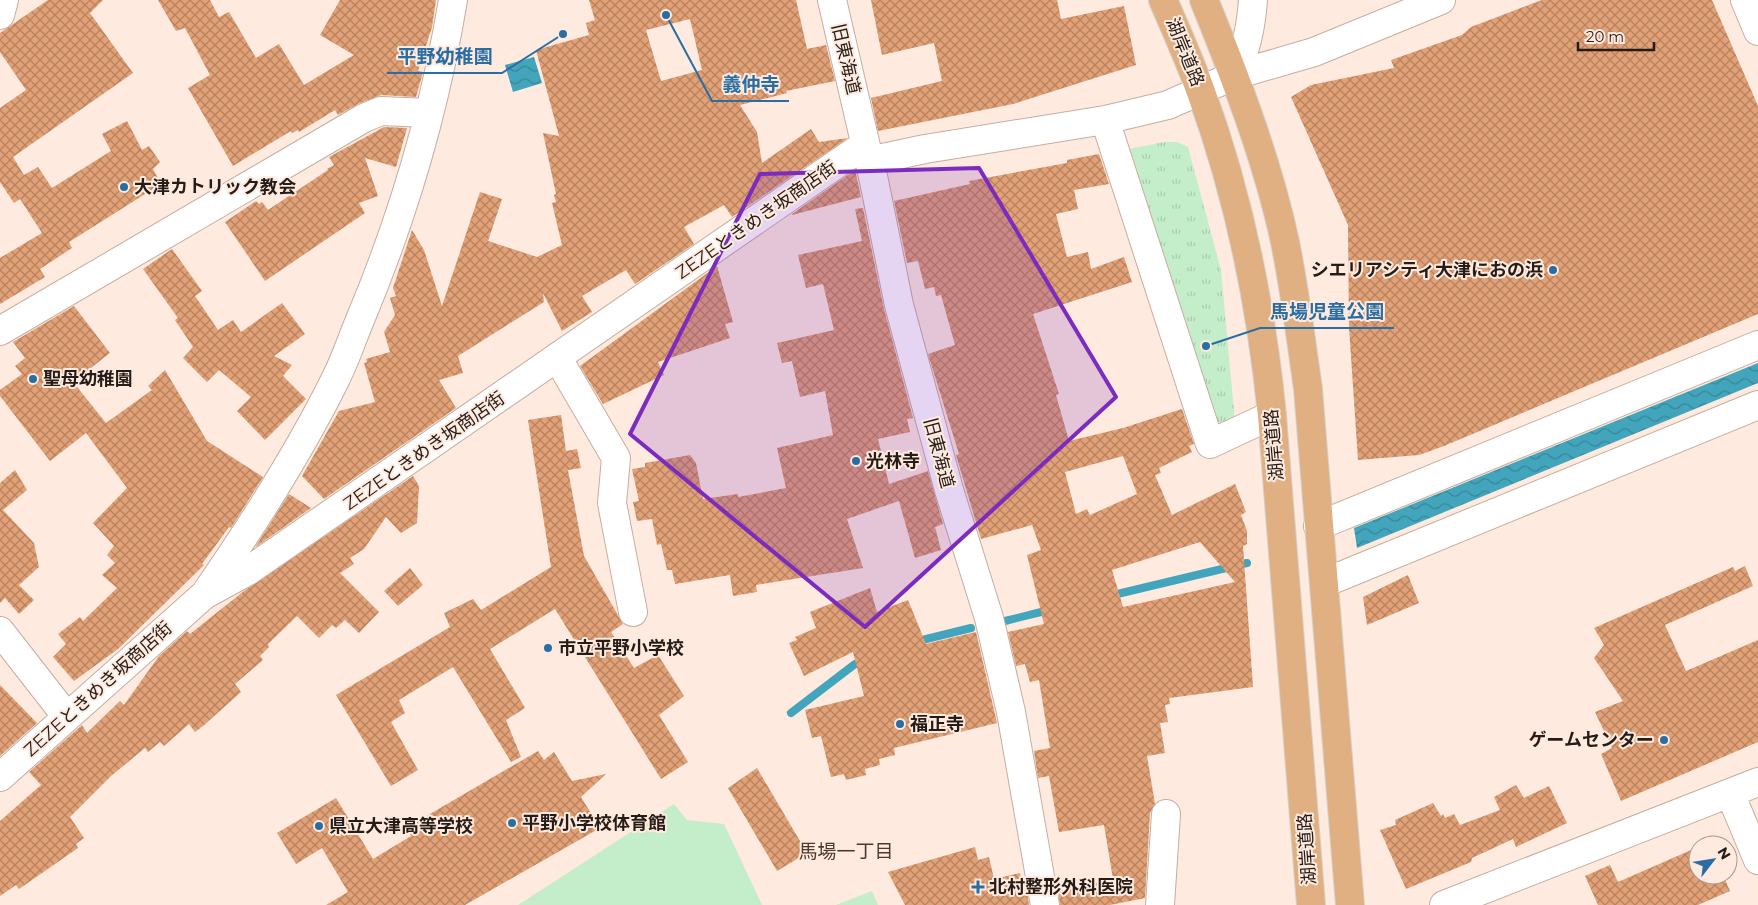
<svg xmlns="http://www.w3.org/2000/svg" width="1758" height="905" viewBox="0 0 1758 905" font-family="Montserrat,'Noto Sans JP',sans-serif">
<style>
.grass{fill:#c4eec9}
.park{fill:url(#park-tufts)}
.water{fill:url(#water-waves)}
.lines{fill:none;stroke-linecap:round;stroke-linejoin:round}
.stream{stroke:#42a5bc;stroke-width:8}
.building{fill:url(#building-cross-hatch);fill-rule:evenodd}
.minor-casing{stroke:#c5aea0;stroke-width:30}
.major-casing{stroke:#d3d2d1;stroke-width:30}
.minor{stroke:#fff;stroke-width:28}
.major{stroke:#e0b082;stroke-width:28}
.marked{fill:#7b2cbf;fill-opacity:0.2;stroke:#7b2cbf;stroke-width:4;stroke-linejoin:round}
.poi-dot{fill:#296da2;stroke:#feeade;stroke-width:2}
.labels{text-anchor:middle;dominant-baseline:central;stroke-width:4;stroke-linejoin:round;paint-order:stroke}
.street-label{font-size:18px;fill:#251c17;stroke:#feeade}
.poi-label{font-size:18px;font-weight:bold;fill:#251c17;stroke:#feeade;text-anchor:start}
.neighbourhood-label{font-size:19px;fill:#4d392d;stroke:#feeade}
.leader{fill:none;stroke:#296da2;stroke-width:2}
.callout-dot{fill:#296da2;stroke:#feeade;stroke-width:2}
.callout-label{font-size:19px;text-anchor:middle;font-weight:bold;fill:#296da2;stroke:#feeade;stroke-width:4;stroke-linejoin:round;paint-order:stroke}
</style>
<defs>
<pattern id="park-tufts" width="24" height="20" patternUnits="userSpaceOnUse" patternTransform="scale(1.25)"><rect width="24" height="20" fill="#c4eec9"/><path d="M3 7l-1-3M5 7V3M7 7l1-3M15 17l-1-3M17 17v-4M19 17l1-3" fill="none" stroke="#a8ccac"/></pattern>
<pattern id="water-waves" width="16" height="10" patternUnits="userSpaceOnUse" patternTransform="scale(1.25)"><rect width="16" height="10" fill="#42a5bc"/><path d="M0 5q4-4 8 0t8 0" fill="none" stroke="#378698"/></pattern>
<pattern id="building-cross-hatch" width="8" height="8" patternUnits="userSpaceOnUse" patternTransform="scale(1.25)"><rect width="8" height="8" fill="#e2a176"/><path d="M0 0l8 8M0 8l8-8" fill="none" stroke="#b78260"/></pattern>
</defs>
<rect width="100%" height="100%" fill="#feeade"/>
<path class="grass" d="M674,804l13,16 37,4 38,81h-244z
M872,891l6,14h-42z"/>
<path class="park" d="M1164,142h13l11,5 33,123 14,152 -22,13 -87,-278 3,-8z"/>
<path class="water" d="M534,57l8,26 -29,9 -8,-27z
M1758,363v20l-401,165 -3,-20z"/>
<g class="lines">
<path class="stream" d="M1109,596l138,-33
M1005,621l44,-11
M914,642l57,-14
M791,713l64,-49 9,-3"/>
</g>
<path class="building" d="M48,0h55l-13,13 43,60 -120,84 11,18 14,-8 14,21 59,-37 -9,-17 25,-13 15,29 7,-4 11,16 -7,7 8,15 -92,58 3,6 -32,21 5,8 -45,27v-46l42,-25 -22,-34 -6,4 -14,-21v-74l26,-18 -26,-38v-19z
M158,0h52l9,17 10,-5 27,46 23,-14 25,41 50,-30 -34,-20 20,-35h96l-4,27 -14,44 5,1 -7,25 -35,-2 -23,9 -20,11 -3,-5 -36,22 -1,-2 -6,3 -1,-2 -58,35 -45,-78 22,-13 -25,-47 -9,3z
M589,0h207l11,49 19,-4 9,36 -49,10 1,2 -47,12 17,27 5,31 49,-34 8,13 29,-4 -116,79 -8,-12 -40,22 10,17 -59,40 -9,-14 -44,26 10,16 -30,19 -19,-38 1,9 -86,54 5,17 -24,7 17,28 -132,91 -22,-23 37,-65 36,-9 -11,-39 3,-1 -1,-3 24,-7 -6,-20 11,-17 -5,-17 6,-2 -3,-8 19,-58 12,20 18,56 38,-114 22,7 -14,42 49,16 25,-12 -10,-42 4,-1 -2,-7 2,-1 -13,-61 16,3 -23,-86 53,-15 -3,-12 9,-3zM690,19l12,51 -41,11 -15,-51z
M871,0h186l4,19 63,-13 12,59 -123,39 -135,27 -7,-33 71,-17 -8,-38 -52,12z
M1542,0h170l46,106v208l-314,132 -25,9 -61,5 -9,-133 -1,-102 -57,-128 20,-12 83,-17 -3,-8 71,-25 9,-8z
M384,127l23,1 -11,39 -31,-9 13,38 -19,7 6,10 -100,68 -40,-59 31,-21 3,3 3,-2 6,8 60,-40 -1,-1 7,-4 -5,-8z
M1099,154l10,30 -35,6 4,19 -22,5 11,43 21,-5 3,17 33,-12 8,25 -99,32 26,80 -3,1 13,46 54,-13 59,-19 12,35 -5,2 3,6 -33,16 2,5 -6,2 17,40 63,-31 11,28 -5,3 6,16v13l-4,2 10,141 -84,11 1,6 -5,1 3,17 -8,1 5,30 -18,3 8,48 -5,9 -5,85 -35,7h-50l-2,-14 55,-12 -9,-54 -45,7 -10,-56 -11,2 -4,-27 16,-3 -11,-68 -9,2 -5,-18 -9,2 -8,-34 36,-8 -17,-69 14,-5 -9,-25 -51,14 -25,-84 3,-1 -31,-100 27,-9 -14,-50 -5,1 -2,-9 -9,2 -7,-28 -11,2 -13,-62 76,-17 -1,-3 98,-18v-3zM1123,456l14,38 -47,21 -3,-6 -11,5 -11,-42zM1200,542l35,40 -112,25 -11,-37z
M855,170l6,27 -69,18v-1z
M863,208l21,101 29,109 -6,1 3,13 -32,7 11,45 39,-13 15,53 -8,3 6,23 -26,8 -16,-57 -52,18 16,49 -107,17 1,7 -24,4 -3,-21 -55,9 -3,-14h-5l-6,-26 -4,1 -5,-26 -15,2 -4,-19 6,-1 -7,-32 13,-2v-4l45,-8 6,8 7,36 35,-5v3l48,-9 -9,-40 56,-13 -8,-44 -25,6 -8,-36 -10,2 -5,-20 57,-13 -11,-46 -17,4 -8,-33 64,-14 -7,-32z
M172,249l30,42 -7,5 23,34 15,-10 8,12 41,-29 23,31 -31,22 18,9 -9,11 23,23 -41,41 -28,-29 14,-14 -32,-27 -12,12 -24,-24 10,-11 -18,-27 3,-2 -35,-49z
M717,266l16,56 -8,2 5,14 -72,24 6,13 -61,29 -23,-38z
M74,306l36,47 -37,29 33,41 46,-33 -4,-4 17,-16 42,71 56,36 -32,51 -2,-1 -27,37 2,1 -86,84 -44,32 -21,-24 13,-13 -8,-10 22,-17 3,4 34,-33 -15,-13 13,-12 -8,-8 7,-9 -21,-23 34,-35 -41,-55 -36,28 -50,-65v-6l22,-16 -7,-8 10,-8 -12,-16z
M561,415l5,36 11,-2 4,19 -13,2 16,86 39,68 -12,8 23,36 24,-13 26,41 -25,19 29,47 -27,17 -106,-170 -65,40 35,59 -19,12 15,37 -10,5 -58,-95 -54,33 6,13 -14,9 27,48 -27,16 -55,-91 114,-68 -6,-14 29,-14 8,11 70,-43 -23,-147z
M15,470l12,20 -24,20 31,33 5,24 -20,18 15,15 -15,14 -14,-16 -5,5v-120z
M413,476l6,10 -2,37 -16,10 -15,-16 -22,32 -14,9 4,6 -14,9 39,39 -20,21 -14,-13 -9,8 -4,-3 -13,13 -22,-22 -29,28 1,3 -9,9 3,4 -28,24 6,8 -38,34 -8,6 -6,-8 -25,22 -4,-4 -12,10 -3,-4 -34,28 -41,41 14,21 -8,6 2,4 -59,41 -3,-4 -16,11v-75l41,-36 -12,-13 53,-47 5,8 33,-32 4,4 35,-49 28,-25 3,3 54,-43z
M289,494l22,14 -54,38h-1z
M1745,566l8,20 -88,39 21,46 72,-31v102l-137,59 -20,-47 11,-6 -17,-36 28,-11 -29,-43 10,-13 -10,-17 139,-61 2,4z
M410,568l13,17 -25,21 -14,-15z
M1408,575l11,28 -52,22 -4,-28z
M870,588l7,24 31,-12 18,44 50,-12 21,91 -103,25 1,7 -16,4 1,6 -15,4 1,6 -20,5 -2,-6 -13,3 -10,-41 -9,2 -7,-28 59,-14 -11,-44 -49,24 -15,-33 8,-3 -2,-3 21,-9 -6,-16z
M0,685l37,38 -37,33z
M538,751l6,9 10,-8 18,29 34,-7 -25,23 19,31 -135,77h-139l22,-13 -26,-44 -26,16 -19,-31 59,-35 37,61 38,-23 -5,-8z
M757,768l50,85 -30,18 -49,-83z
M1516,785l8,13 25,-12 18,37 -51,24 -3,-8 -41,19 -1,4 -65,27 -26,-59 16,-5 -1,-5 38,-17 8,13 2,-2 2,4 9,-4 6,11 40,-15 -6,-13z
M975,847l3,13 11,-3 5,22 26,-6 2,12 4,-1 3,21h-124l-17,-33z
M1698,847v28h25l7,16 -32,14h-100l-13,-29 25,-11 8,17z"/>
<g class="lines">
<defs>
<path id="minor" d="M832,0l42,181 25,124 50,185 40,128 22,94 34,193
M1745,0l13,31
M0,15l4,-15
M1235,75c11,-26 16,-47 18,-75
M1105,120l105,324 62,-29
M869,161l56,-12 180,-29 63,-15 67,-30 79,-23 127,-52
M0,331l364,-213 17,-7 48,2
M557,357l59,101 -4,45 21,109
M1318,526l440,-181
M1324,583l434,-178
M207,591c47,-68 92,-138 129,-213 10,-20 17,-42 26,-63 42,-101 73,-206 91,-315
M0,631l67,86
M0,777l204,-182 44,-24 606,-419 13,-3
M1730,793l28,67
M1160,905l6,-91
M1444,905l314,-123"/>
<path id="major" d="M1163,0c13,30 27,61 38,92 38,104 60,212 71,323l39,490
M1204,0c31,76 64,162 81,242 10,49 16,98 23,147l42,516"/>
</defs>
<use href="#minor" class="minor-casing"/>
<use href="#major" class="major-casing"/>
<use href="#minor" class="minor"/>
<use href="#major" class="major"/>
</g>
<path class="marked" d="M979,168l137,229 -251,230 -235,-193 130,-260z"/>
<g class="poi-dot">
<circle cx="124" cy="187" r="5"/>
<circle cx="1553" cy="270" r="5"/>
<circle cx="33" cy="379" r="5"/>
<circle cx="856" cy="461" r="5"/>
<circle cx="548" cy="648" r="5"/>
<circle cx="900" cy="724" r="5"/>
<circle cx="1664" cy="740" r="5"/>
<circle cx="512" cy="823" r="5"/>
<circle cx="319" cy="826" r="5"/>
<path d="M975.5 879.5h5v5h5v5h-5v5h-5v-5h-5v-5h5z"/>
</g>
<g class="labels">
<g class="street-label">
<text transform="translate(1185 52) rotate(68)">湖岸道路</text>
<text transform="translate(846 59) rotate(77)">旧東海道</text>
<text transform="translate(756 220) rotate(-35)">ZEZEときめき坂商店街</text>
<text transform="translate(1274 445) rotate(-95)">湖岸道路</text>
<text transform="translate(424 451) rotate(-35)">ZEZEときめき坂商店街</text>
<text transform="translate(939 453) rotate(75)">旧東海道</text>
<text transform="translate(98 689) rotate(-42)">ZEZEときめき坂商店街</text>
<text transform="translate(1307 849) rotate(-94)">湖岸道路</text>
</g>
<g class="poi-label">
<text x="134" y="187">大津カトリック教会</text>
<text x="1543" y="270" text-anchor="end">シエリアシティ大津におの浜</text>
<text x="43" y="379">聖母幼稚園</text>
<text x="866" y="461">光林寺</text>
<text x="558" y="648">市立平野小学校</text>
<text x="910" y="724">福正寺</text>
<text x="1654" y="740" text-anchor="end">ゲームセンター</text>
<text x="522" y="823">平野小学校体育館</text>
<text x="329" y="826">県立大津高等学校</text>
<text x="989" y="887">北村整形外科医院</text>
</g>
<g class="neighbourhood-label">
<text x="846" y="851">馬場一丁目</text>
</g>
</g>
<path class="leader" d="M563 34L502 73H387M666 15L712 101H789M1206 346L1260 328H1394"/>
<g class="callout-dot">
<circle cx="563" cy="34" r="5"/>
<circle cx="666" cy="15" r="5"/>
<circle cx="1206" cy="346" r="5"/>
</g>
<g class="callout-label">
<text x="445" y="63">平野幼稚園</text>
<text x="751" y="91">義仲寺</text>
<text x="1327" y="318">馬場児童公園</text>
</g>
<g transform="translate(1713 860) rotate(59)"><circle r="24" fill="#feeade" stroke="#a7988e"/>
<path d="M0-4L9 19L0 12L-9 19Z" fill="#296da2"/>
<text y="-8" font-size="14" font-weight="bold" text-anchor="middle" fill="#251c17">N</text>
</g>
<path d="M1578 42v8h76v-8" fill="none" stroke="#251c17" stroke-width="2.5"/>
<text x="1586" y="42" font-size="15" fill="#251c17" stroke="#feeade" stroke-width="4" paint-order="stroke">20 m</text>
</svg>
